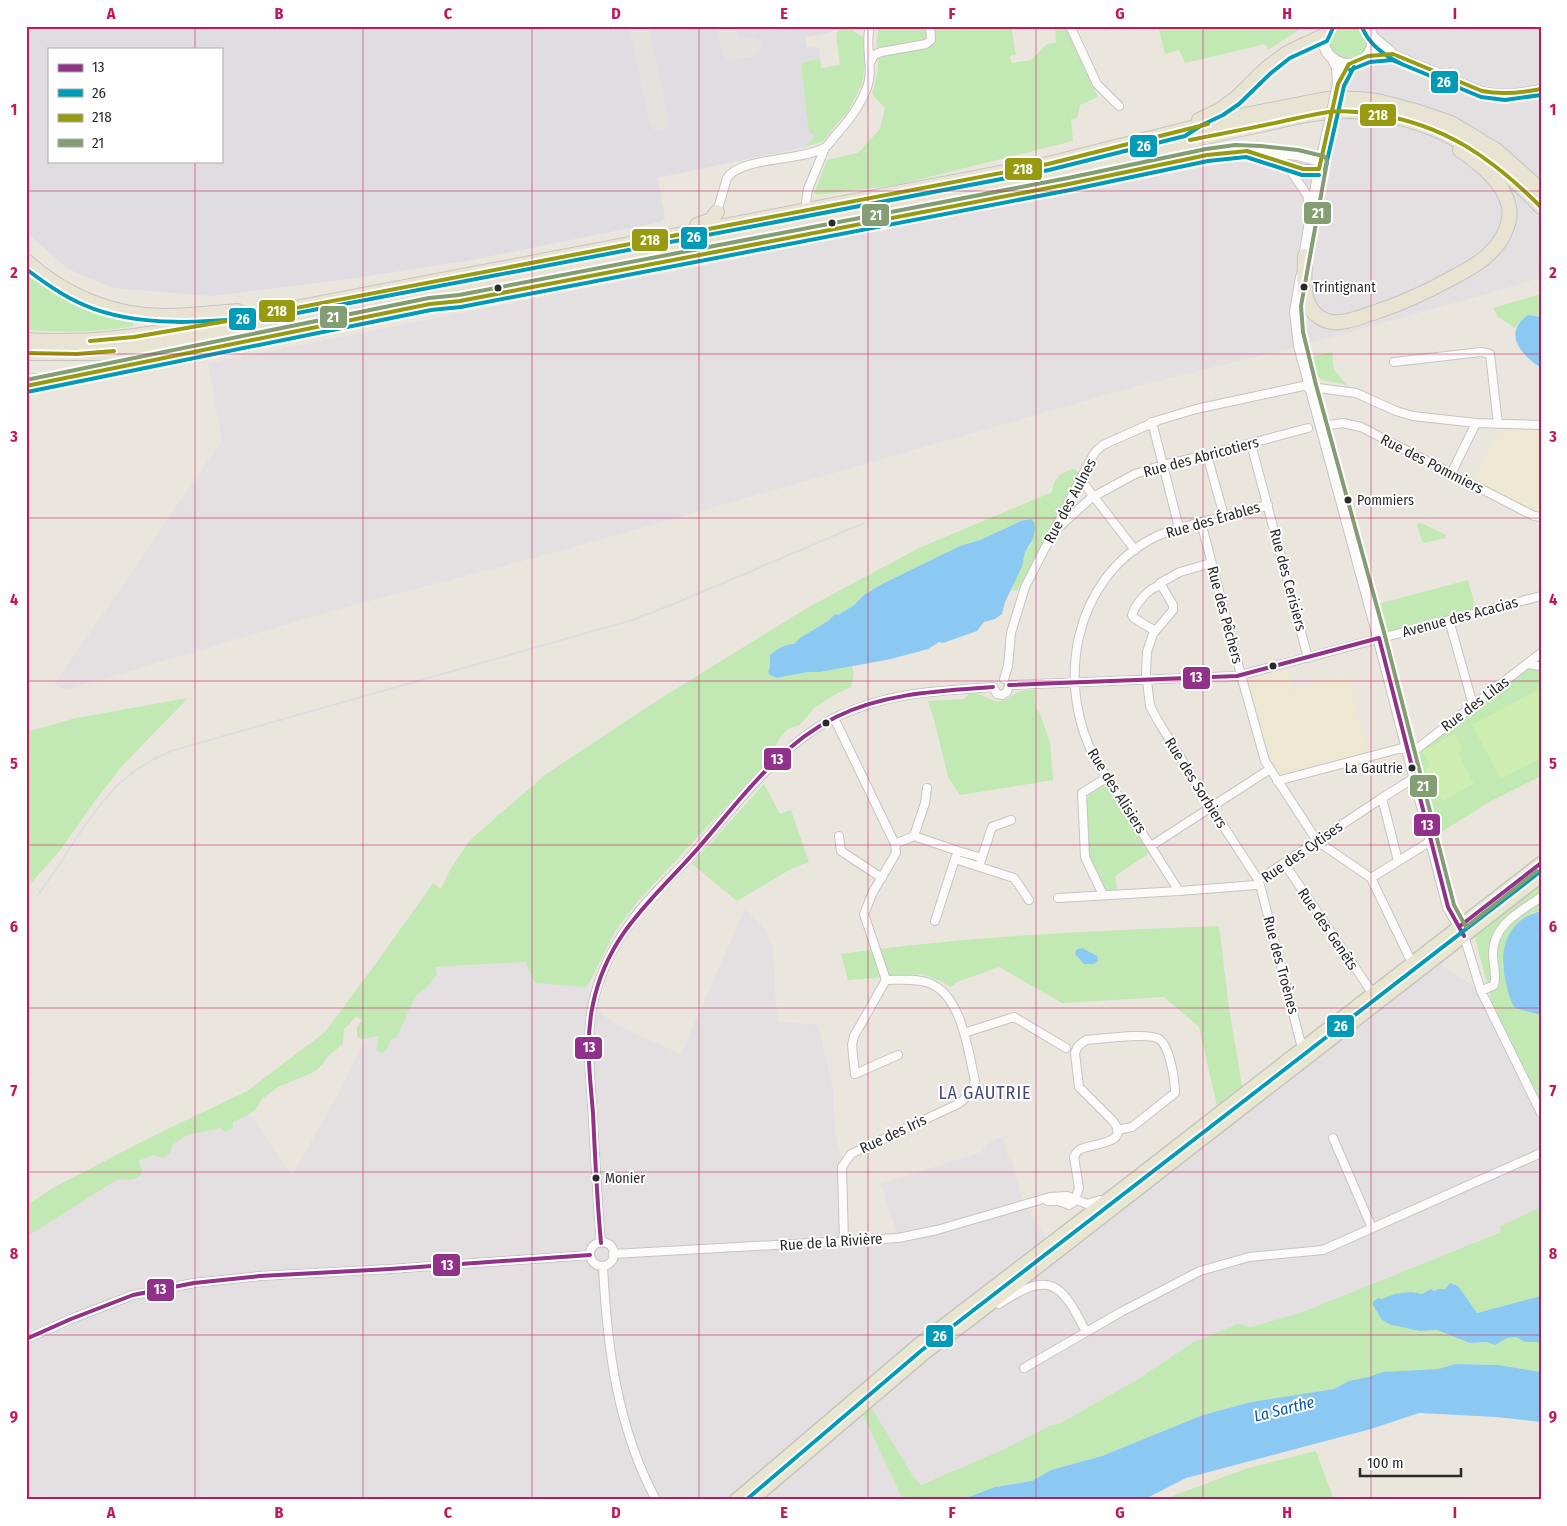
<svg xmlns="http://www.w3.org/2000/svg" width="1567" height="1526" viewBox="0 0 1567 1526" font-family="'Fira Sans Condensed',sans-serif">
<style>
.industrial{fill:#e4e0e2}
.education{fill:#eee8d2}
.airport{fill:#dfdde2;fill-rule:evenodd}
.green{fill:#c2e8b4}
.pitch{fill:#ceedb1}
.water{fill:#8bc9f2}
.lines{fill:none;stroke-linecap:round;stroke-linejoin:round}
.taxiway{stroke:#e4e2de;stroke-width:19}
.minor-casing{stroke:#c6c4c4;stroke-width:10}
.tertiary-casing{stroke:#c6c4c4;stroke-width:12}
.primary-casing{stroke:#c5c4c0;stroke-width:15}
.trunk-casing{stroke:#c5c4c0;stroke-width:16}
.minor{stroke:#fcfbfa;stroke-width:8}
.tertiary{stroke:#fcfbfa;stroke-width:10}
.primary{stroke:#e8e6d1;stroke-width:12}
.trunk{stroke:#e8e3d2;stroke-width:14}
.rail{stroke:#ddddde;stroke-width:2}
.tertiary-bridge-casing{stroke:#c6c4c4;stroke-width:12;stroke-linecap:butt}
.tertiary-bridge{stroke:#fcfbfa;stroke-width:10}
.bus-1-casing{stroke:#fff;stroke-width:8}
.bus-2-casing{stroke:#fff;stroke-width:8}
.bus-3-casing{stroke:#fff;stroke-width:8}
.bus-4-casing{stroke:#fff;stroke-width:8}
.bus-1{stroke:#923189;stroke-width:4}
.bus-2{stroke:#009bb9;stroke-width:4}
.bus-3{stroke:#989b0f;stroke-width:4}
.bus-4{stroke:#849e73;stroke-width:4}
.grid{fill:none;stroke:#c2185b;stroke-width:1;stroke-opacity:0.55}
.bus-dot{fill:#2a2a2a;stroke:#fff;stroke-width:2}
.labels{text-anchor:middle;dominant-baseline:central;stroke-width:4;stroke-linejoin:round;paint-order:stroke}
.bus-label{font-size:14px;fill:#2a2a2a;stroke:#fff;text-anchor:start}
.street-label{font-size:15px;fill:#2a2a2a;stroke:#fff}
.water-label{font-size:16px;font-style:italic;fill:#0056a8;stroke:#fff}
.quarter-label{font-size:18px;letter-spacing:1px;fill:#46487f;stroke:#fff}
.line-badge{stroke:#fff;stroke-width:2}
.badge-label{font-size:14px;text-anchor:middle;font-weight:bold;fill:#fff}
.neatline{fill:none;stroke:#c2185b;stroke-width:2}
.grid-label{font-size:16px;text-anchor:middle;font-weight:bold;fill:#c2185b}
</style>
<rect width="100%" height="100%" fill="#eae6de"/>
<path class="industrial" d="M1363,26h178v252l-61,18 -185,51 -161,40 -577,165 -214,56 -277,82 -12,-5 168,-245 -14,-77 1026,-202 37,6 17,9 3,-1 29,7 19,-90 10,-28 5,-6 6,-3 6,-25z
M745,908l20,21 8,18 4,74 41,4 15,64 2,41 5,21 6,10 -4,6 2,74 54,-4 -17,-53 100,-32 4,-6 10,-7 8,-2 5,20 4,4 12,44 33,47 383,-288 41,27 60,122v94l-41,19 2,5 -202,82 -49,14 -14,-3 -45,19 -57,38 -76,43 -8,1 -44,23 -87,37 -7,-9 -42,-68 -8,7 40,85h-877v-293l25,-18 145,-71 41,-23 55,80 46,-81 62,-125 126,-7 9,21 52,4 19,30 19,12 56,25z"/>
<path class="education" d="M1499,430h2v3h4v-3h36v81l-6,1 -62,-32z
M1288,669l5,21 54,-15 21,78 -36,9 -3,-2 -38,10 -7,3 -6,-2 -10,-18 -20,-73z"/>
<path class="airport" d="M26,26h812l-8,7 -25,4 2,11 9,-1 3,2 1,10 -12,2 -7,3 8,67 6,5 -11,11 -146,31 7,40 -5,4 -193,39 -125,19 -131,16 -98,-8 -45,-19 -42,-37zM49,49h172v112h-172z"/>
<path class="green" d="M843,26h6l3,4 12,8 1,26 -3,20 -13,26 -27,32 -18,5 11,-11 -6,-4 -8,-68 7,-3 12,-2 1,9 19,-3 -4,-32z
M883,26h128l5,29 -6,1 1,7 20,-3 16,-16 9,-1 -1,-17h11l32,71 -18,8 -3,13 -6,1 2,22 -176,44 -80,10 -3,-2 13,-33 31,-7 22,-24 5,-21 -13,-14c3,-10 6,-21 6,-33 -1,-13 -3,-19 1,-33z
M1158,26h147l-37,24 -3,-6 -80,19 -6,-13 -14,4z
M1333,26h30c18,25 -21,46 -32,22 -4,-8 -2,-14 2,-22z
M26,271c23,18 48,35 76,44 10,3 22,2 31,8v3c-35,7 -71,6 -107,4z
M1541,294v23c-9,-3 -21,3 -26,11l-17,-11 -5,-9z
M1332,352l2,18 13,15c-24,-6 -30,0 -40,-27z
M1072,469l5,1 2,5 -62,116 -6,-1 11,-23 3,-15 6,-7 4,-16 -14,-8 -41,19 -20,6 -78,38 -18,11 -10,10 -15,9 -5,1 -6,6 -28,17 -6,6 -19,7 -5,4v11l-2,6 2,3 6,3 32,-6h12l32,-6 2,8 -3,13 -17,8 -20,13 -14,17 -12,4 -9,10 -8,19 -133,143 -22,29 -29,57 -52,-4 -10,-21 -90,5 2,8 -10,12 -12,10 -18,40 -7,3 -2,8 -6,5 -6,-3 3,-14 -18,3 -4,-3v-9l5,-7 -6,-3c-5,3 -6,8 -12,12l-1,15 -15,12 -5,8 -9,8 -36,15 -17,13 -5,9 -6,5 -17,8v6l-8,4 -4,-4 -34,7 -15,10 -2,8 -8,5 -8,-3 -16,6 4,8 -1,6c-6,6 -15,5 -23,4l-92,58v-31l25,-17 98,-51 98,-47 78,-59 55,-74 53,-75 8,6 9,-19 20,-30 76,-66 112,-74 149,-92 112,-60 133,-56c2,-14 7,-18 20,-23z
M1419,522l27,13 -1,3 -20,5 -3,-2 -5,-16z
M1468,580l9,33 -98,25 -9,-32z
M1527,667l14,2v107l-50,25 -53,33 -19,-82z
M1035,690l1,18 4,6 10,28 3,38 -93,15 -12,-18 -14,-58 -6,-18 37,-2 4,-6c13,-1 20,9 31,8 8,0 11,-6 18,-9 5,-2 11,-2 17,-2z
M188,698l-66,68 -28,36 -33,47 -35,40v-157l50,-14z
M764,784l16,30 11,-4 18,52 -18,7 -54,32 -45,-37z
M1105,784l5,3 41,65 -36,24 2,14h-12l-18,-36v-57l14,-12z
M1541,881v30l-10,2 -23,23 -6,29 11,39 28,11v86l-49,-98 -17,-65v-7z
M1219,926l10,82 13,78 -25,20 -18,-79 -35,-30 -102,6 -63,-36 -42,15 -6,5 -10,-6 -20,-7 -73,6 -7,-26c124,-18 252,-23 378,-28z
M981,1084l14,10 -15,7 -2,-7z
M1541,1207v89l-65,17 -18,-27 -24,5 -3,-2 -9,5c-18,-5 -34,2 -49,11l9,15 9,5 29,6 17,-1 33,13 17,-1 8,3 12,-7 9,-1 9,5h16v30l-43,-7 -22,-1h-20l-17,5 -56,3 -15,5 -19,4 -15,8 -83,13 -48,13 -101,41 -51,14 -19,11 -37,6 -34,13h-58l-40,-85 8,-8 42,69 8,9 86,-37 44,-23 8,-1 76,-43 57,-38 45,-19 14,3 49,-14 201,-81 -1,-6z
M1316,1451l18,49h-172l86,-32z"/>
<path class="pitch" d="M1541,688v70l-40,21 -29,-54z
M1455,734l8,16 -5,3 16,31 -32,17 -17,-32 5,-3 -8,-15z"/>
<path class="water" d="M1528,315l13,2v51c-20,-14 -39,-34 -13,-53z
M1031,519l3,3 1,7 -2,10 -8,13 -3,15 -17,35 -3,12 -7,5 -11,3 -7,9 -34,12 -4,-1 -11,7 -37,10 -71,13h-12l-32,6 -6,-3 -2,-3 2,-6v-11c7,-6 16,-11 24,-11l6,-6 28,-17 6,-6 6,-1 14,-9 10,-10 18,-11 78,-38 20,-6 41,-19z
M1541,911v104l-26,-7c-5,-7 -7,-17 -9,-25 -8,-32 0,-63 35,-72z
M1082,948l15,8 1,5 -4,3h-10l-9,-10 1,-4z
M1450,1283l8,3 19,27 64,-17v46h-16l-9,-5 -9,1 -12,7 -8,-3 -17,1 -33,-13 -17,1 -29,-6 -9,-5 -9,-15v-3l5,-4 4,1c13,-6 26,-9 40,-5l9,-5 3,2 5,-2h6z
M1456,1364l42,1 43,7v50l-45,-5 -77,-4 -48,16 -185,49 -43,22h-182l34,-13 37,-6 19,-11 51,-14 101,-41 48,-13 83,-13 15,-8 19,-4 15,-5 55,-3z"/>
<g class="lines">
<path class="taxiway" d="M639,26l20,95
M727,26l4,24 21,-3"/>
<defs>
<path id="minor" d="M1070,26l27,58 22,22
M1372,35l18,15 3,4
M1365,57l13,-3h15l89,37c21,5 38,2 59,-2
M871,61l3,-6 7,-3 45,-8 5,-4 -1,-14
M1261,155l42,14h16
M1286,164l21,31 3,16
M806,202l2,-13 17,-41
M717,212l10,-34c14,-21 74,-17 97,-30 4,-2 7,-7 10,-11 13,-14 25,-29 32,-47 9,-20 -2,-44 4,-64
M1394,362l87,-10 9,2 8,70
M26,378l23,1
M26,386l55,-12 349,-70 30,-3 609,-117 138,-29 28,-4 26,1 36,4 24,6
M1152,422l27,106
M1321,426l22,-3 18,4 173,89 7,1
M1251,444l57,214
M1207,455l17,61
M1451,474l25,-51
M1081,480l54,70
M1201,522l40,153 24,86 52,80 54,37 41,85
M1059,527l32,-29 44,-24 28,-9 44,-10 101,-27
M1211,563l-31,9 -20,11 13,22v5l-20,24 -6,18 -1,21 4,33 8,15 53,86 48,74 43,167
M1449,620l24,85
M1155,631l-21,-13 -2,-3c4,-12 16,-26 28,-30
M1528,664l13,2
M1004,679l4,-13 3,-33 14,-46 67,-130 4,-6 7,-6 56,-25 37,-11 107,-23 53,7 40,18 17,5 63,7 65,2
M1009,685l228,-9 304,-80
M993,687l4,7 5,1 5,-3 2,-7
M834,718l61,126 1,9 -23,39 -9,22 22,66
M1277,781l125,-33 5,2 11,-2 123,-95
M1382,798l16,63
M839,836l2,15 41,27
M914,836l11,-33 2,-15
M895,844l19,-8 44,15 -3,8 59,19 15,22
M1151,846l119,-77
M958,851l24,7
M1284,863l89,131
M979,866l13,-39 19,-7
M1371,878l60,-37
M1179,891l-82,-129c-43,-76 -24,-184 58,-225 17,-8 36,-12 54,-17 20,-5 39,-10 59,-15
M1103,895l-18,-38 -3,-64 26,-16
M1058,898l121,-7 77,-6 4,-6 122,-81 32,-20
M935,921l20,-62
M1464,936l17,55 60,122
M1481,991l13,-6c3,-9 -1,-21 -1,-31 0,-30 27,-42 48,-57
M964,1033l50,-16 52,31
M1333,1138l39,90
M1048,1201h11l10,4 5,-3 5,-14 -5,-31c1,-2 2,-5 5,-7 10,-7 56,-5 32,-31l-32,-32 -4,-34 3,-7 8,-6c15,-1 62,-8 73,-1 11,7 16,42 16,54l-43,34 -15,3
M844,1242l-2,-75 9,-13 107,-50c9,-6 14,-12 17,-23 -7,-30 -13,-86 -46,-98 -13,-5 -30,-3 -43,-3l-32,56 -2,9 3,29 43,-19
M590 1254a12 12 0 1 1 24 0a12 12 0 1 1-24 0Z
M601,1243c-4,-46 -6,-92 -9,-138 -2,-33 -6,-69 1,-102 7,-30 20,-57 38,-81 17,-25 41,-45 61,-67 40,-45 89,-112 144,-138 54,-25 99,-26 157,-30
M613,1254l285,-16 39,-8 113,-33 17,-1 20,8 13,-4
M603,1266c4,81 14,161 53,234
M999,1304c51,-34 62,-22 87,28
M26,1339l45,-20 62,-24 61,-12 66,-7 130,-7 200,-14
M1024,1368l97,-56 79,-41 49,-14 74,-7 218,-97"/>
<path id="tertiary" d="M1327,26c-17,33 31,54 44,23 3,-8 1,-16 -3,-23
M1333,59l4,9 1,16
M1303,263l16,-94 11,-48
M1301,277l-6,35 4,34 77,283 72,278 15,26"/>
<path id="primary" d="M736,1500l182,-155 214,-164 409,-318
M752,1500l174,-148 41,-30 574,-446"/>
<path id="trunk" d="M1199,120l21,-10 15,-11 32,-31 20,-15 36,-17
M697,225l14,-5 6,-8
M1305,256c0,21 -5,47 14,61 6,4 14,6 21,5 12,-1 23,-6 33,-9 27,-9 52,-20 77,-34 13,-7 28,-14 39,-25 12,-11 23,-30 20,-47 -5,-25 -29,-43 -49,-57
M26,261c39,35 87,55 139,55 24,0 49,-3 73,-5
M26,340c71,5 138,-8 207,-20l815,-156 187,-47 91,-18h32l19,2 39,10 35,12 45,27 45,40
M26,353h75l99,-14c269,-56 541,-101 811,-157 39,-8 78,-16 116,-25 43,-11 86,-23 129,-31 32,-7 65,-16 97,-15 78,4 136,41 188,96"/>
</defs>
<use href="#minor" class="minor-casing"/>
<use href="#tertiary" class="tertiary-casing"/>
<use href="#primary" class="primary-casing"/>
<use href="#trunk" class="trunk-casing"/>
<use href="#minor" class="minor"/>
<use href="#tertiary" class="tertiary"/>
<use href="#primary" class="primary"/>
<use href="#trunk" class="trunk"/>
<path class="rail" d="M37,896c28,-36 50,-81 82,-112 15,-14 33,-25 52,-33l461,-131 37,-14 195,-83"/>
<defs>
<path id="tertiary-bridge" d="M1330,121l8,-37"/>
</defs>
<use href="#tertiary-bridge" class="tertiary-bridge-casing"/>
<use href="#tertiary-bridge" class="tertiary-bridge"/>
<defs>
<path id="bus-1" d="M1379,638l69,269 16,29
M1009,685l228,-9 142,-38
M1460,926l81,-63
M601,1243c-4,-43 -6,-86 -8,-130 -3,-36 -8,-73 0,-109 15,-72 62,-106 107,-158 40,-46 79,-101 136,-129 48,-24 104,-26 157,-30
M26,1339l45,-20 62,-24 61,-12 66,-7 130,-7 200,-14"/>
<path id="bus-2" d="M1363,29c6,15 22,27 37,34
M1350,70l20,-8 22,-2 89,37 24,3 36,-5
M1325,170l19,-84 10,-19
M26,269c19,14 37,27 58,36 62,27 143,15 208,9l757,-144 136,-34 17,-11 21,-10 16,-11 32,-31 19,-15 37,-17 6,-13
M27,392l404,-82 30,-3 609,-117 138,-29 38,-4 56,18h17
M746,1500l176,-150 619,-479"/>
<path id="bus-3" d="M1190,140c31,-6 62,-12 94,-19 14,-3 30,-7 45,-9 14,-2 31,0 45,2 70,10 118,44 167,93
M90,341l44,-4 99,-17 815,-156 160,-40
M26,353l51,1 37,-3
M26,386l404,-82 30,-3 609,-117 138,-29 40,-4 56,18h16l19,-85 11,-20 19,-8 25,-2 89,37c20,4 39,2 59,-2"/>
<path id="bus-4" d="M26,380l403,-82 30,-3 609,-117 138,-29 29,-4 26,1 37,4 25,6 3,2 1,4 -26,144 2,26 13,53 69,251 69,269 12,22 71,-56"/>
</defs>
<use href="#bus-1" class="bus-1-casing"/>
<use href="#bus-2" class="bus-2-casing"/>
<use href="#bus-3" class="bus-3-casing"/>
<use href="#bus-4" class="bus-4-casing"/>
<use href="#bus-1" class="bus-1"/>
<use href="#bus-2" class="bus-2"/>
<use href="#bus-3" class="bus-3"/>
<use href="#bus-4" class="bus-4"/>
</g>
<path class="grid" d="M195,26v23M363,26v1474M532,26v1474M699,26v1474M868,26v1474M1036,26v1474M1203,26v1474M1371,26v1474M195,161v1339M26,191h1515M26,354h1515M26,518h1515M26,681h1515M26,845h1515M26,1008h1515M26,1172h1515M26,1335h1515"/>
<g class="bus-dot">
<circle cx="832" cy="223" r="4.5"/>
<circle cx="1304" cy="287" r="4.5"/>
<circle cx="498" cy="288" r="4.5"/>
<circle cx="1348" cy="500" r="4.5"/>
<circle cx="1273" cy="666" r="4.5"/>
<circle cx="826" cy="723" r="4.5"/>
<circle cx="1412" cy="768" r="4.5"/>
<circle cx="596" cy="1178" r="4.5"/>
</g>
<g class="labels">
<g class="bus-label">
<text x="1313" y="287">Trintignant</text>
<text x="1357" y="500">Pommiers</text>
<text x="1403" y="768" text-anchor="end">La Gautrie</text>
<text x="605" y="1178">Monier</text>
</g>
<g class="street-label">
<text transform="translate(1201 457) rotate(-15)">Rue des Abricotiers</text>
<text transform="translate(1432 464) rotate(27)">Rue des Pommiers</text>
<text transform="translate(1070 501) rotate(-62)">Rue des Aulnes</text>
<text transform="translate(1213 520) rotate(-16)">Rue des Érables</text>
<text transform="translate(1288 580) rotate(75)">Rue des Cerisiers</text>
<text transform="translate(1225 615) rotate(75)">Rue des Pêchers</text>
<text transform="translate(1460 617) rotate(-15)">Avenue des Acacias</text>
<text transform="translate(1475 704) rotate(-37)">Rue des Lilas</text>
<text transform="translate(1196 783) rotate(58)">Rue des Sorbiers</text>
<text transform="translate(1117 791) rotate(58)">Rue des Alisiers</text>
<text transform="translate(1302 852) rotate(-35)">Rue des Cytises</text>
<text transform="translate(1328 929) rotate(56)">Rue des Genêts</text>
<text transform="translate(1281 965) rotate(75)">Rue des Troènes</text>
<text transform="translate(893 1134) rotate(-25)">Rue des Iris</text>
<text transform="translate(831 1242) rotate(-4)">Rue de la Rivière</text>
</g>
<g class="water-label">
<text transform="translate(1284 1409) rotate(-14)">La Sarthe</text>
</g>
<g class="quarter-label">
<text x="985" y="1093">LA GAUTRIE</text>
</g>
</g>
<g class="line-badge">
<rect x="1430" y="70" width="29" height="24" rx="5" fill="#009bb9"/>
<rect x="1359" y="103" width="38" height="24" rx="5" fill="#989b0f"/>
<rect x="1129" y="134" width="29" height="24" rx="5" fill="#009bb9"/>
<rect x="1004" y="157" width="39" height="24" rx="5" fill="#989b0f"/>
<rect x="1303" y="201" width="29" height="24" rx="5" fill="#849e73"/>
<rect x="861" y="203" width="29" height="24" rx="5" fill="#849e73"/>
<rect x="680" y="226" width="28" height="24" rx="5" fill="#009bb9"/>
<rect x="631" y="228" width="38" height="24" rx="5" fill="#989b0f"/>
<rect x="258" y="299" width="38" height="24" rx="5" fill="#989b0f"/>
<rect x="319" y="305" width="29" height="24" rx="5" fill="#849e73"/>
<rect x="228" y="307" width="29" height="24" rx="5" fill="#009bb9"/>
<rect x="1182" y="666" width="29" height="24" rx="5" fill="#923189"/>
<rect x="763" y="747" width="29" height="24" rx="5" fill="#923189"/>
<rect x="1409" y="774" width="29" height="24" rx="5" fill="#849e73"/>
<rect x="1413" y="813" width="28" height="24" rx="5" fill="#923189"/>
<rect x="1326" y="1014" width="29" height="24" rx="5" fill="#009bb9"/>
<rect x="574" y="1036" width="29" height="24" rx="5" fill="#923189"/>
<rect x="432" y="1253" width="29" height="24" rx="5" fill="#923189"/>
<rect x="146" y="1278" width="29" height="24" rx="5" fill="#923189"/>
<rect x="925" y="1324" width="29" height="24" rx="5" fill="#009bb9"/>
</g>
<g class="badge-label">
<text x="1444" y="87">26</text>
<text x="1378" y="120">218</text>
<text x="1144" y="151">26</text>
<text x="1023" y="174">218</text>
<text x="1318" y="218">21</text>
<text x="876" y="220">21</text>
<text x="694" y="242">26</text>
<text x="650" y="245">218</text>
<text x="277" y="316">218</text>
<text x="333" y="322">21</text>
<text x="243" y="324">26</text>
<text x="1196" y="682">13</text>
<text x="777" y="764">13</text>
<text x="1423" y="791">21</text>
<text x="1427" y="830">13</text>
<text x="1341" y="1031">26</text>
<text x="589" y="1052">13</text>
<text x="447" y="1270">13</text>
<text x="160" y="1294">13</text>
<text x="940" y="1341">26</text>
</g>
<rect width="1567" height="1526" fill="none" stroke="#ffffff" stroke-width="55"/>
<rect x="48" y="48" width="175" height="115" fill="#ffffff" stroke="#aaaaaa"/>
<rect x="58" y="64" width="25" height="8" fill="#923189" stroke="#aaaaaa"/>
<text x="92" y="72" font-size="15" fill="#2a2a2a">13</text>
<rect x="58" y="89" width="25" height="8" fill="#009bb9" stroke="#aaaaaa"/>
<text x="92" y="98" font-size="15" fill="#2a2a2a">26</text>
<rect x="58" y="114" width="25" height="8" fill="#989b0f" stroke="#aaaaaa"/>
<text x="92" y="122" font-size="15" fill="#2a2a2a">218</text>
<rect x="58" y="139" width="25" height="8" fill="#849e73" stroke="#aaaaaa"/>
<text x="92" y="148" font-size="15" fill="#2a2a2a">21</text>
<path d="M1360 1468v8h101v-8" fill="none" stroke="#2a2a2a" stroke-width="2.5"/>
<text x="1367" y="1468" font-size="15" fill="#2a2a2a" stroke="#ffffff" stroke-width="4" paint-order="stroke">100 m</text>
<rect x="28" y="28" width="1512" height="1470" class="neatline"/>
<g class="grid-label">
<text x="111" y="19">A</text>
<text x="279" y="19">B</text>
<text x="448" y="19">C</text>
<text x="616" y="19">D</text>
<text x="784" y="19">E</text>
<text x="952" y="19">F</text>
<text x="1120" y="19">G</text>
<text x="1287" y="19">H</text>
<text x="1455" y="19">I</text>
<text x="14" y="115">1</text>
<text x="1553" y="115">1</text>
<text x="14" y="278">2</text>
<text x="1553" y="278">2</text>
<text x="14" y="442">3</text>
<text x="1553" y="442">3</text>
<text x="14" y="605">4</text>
<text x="1553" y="605">4</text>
<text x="14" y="769">5</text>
<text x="1553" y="769">5</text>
<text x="14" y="932">6</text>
<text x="1553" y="932">6</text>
<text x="14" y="1096">7</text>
<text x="1553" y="1096">7</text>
<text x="14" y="1259">8</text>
<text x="1553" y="1259">8</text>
<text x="14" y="1422">9</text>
<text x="1553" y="1422">9</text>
<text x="111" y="1518">A</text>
<text x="279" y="1518">B</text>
<text x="448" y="1518">C</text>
<text x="616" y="1518">D</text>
<text x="784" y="1518">E</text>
<text x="952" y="1518">F</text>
<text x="1120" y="1518">G</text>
<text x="1287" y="1518">H</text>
<text x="1455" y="1518">I</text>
</g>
</svg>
